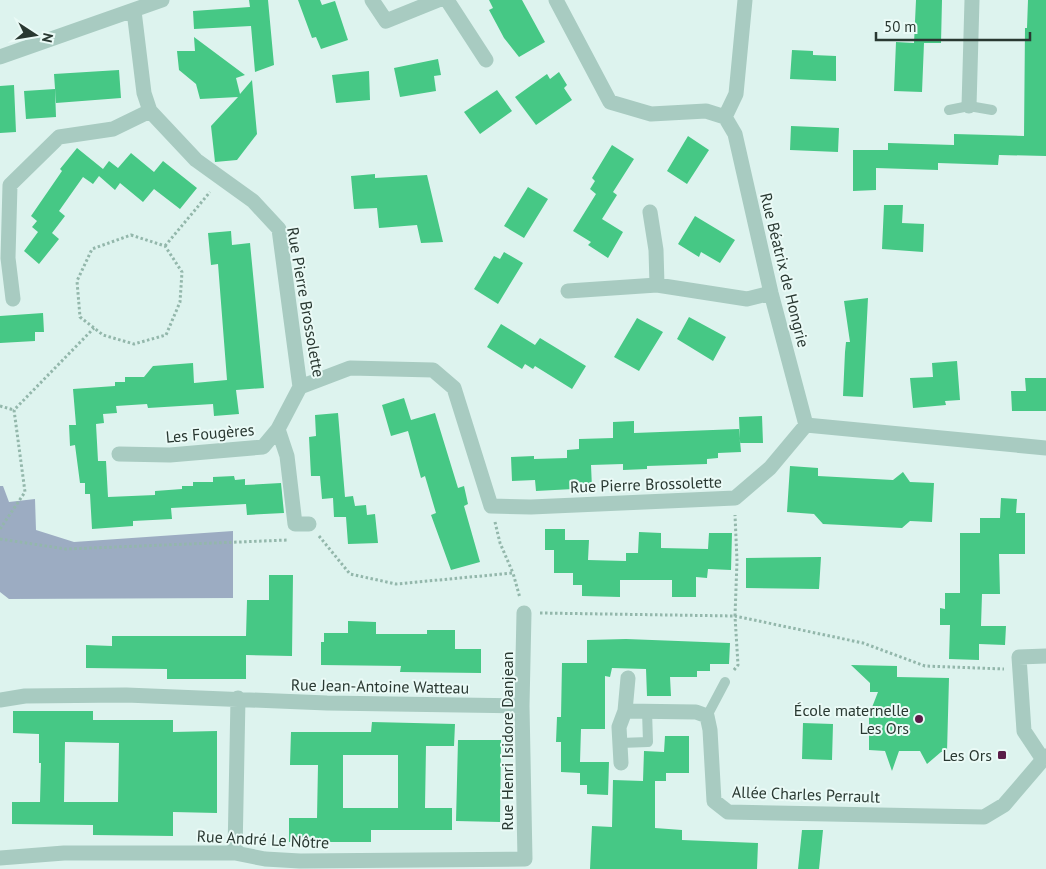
<svg xmlns="http://www.w3.org/2000/svg" width="1046" height="869" viewBox="0 0 1046 869" font-family="'PT Sans',sans-serif">
<style>
.green{fill:#9cacc2}
.building{fill:#46c885;fill-rule:evenodd}
.lines{fill:none;stroke-linecap:round;stroke-linejoin:round}
.path{stroke:#93b7ab;stroke-width:3;stroke-dasharray:2.5 2.5;stroke-linecap:butt}
.lane{stroke:#a8cbc1;stroke-width:10}
.street{stroke:#a8cbc1;stroke-width:15}
.poi-dot{fill:#5a1d48;stroke:#eafaf6;stroke-width:2}
.labels{text-anchor:middle;dominant-baseline:central;stroke-width:4;stroke-linejoin:round;paint-order:stroke}
.street-label{font-size:16px;fill:#293831;stroke:#eafaf6}
.poi-label{font-size:16px;fill:#293831;stroke:#eafaf6;text-anchor:end}
</style>
<rect width="100%" height="100%" fill="#ddf3ee"/>
<path class="green" d="M0,486h3l6,16 26,-3 1,31 38,12 159,-11v67l-224,1 -9,-7z"/>
<path class="building" d="M249,0h19l6,65 -19,7 -4,-46 -57,3 -1,-18 57,-4z
M298,0h22l2,5 13,-4 13,39 -27,9 -5,-12 -4,1z
M489,0h33l23,42 -26,15 -15,-19 -8,-15 -7,-13 4,-2z
M916,0h26l-1,43h-17l-2,49 -28,-1 2,-49 18,1z
M1028,0h18v156l-47,-1 -1,10 -60,-2v7l-62,-2v22l-23,1v-41h35v-7l66,2v-11l70,2 1,-108h2z
M194,37l51,38 -9,3 4,16 12,-14 5,54 -20,26 -22,2 -4,-36 27,-29 -38,2 -4,-15 -17,-14 -2,-19h18z
M792,50l21,1v4l23,1v25l-46,-2z
M438,59l3,16 -7,1 2,15 -36,6 -6,-29z
M119,70l2,28 -65,5 -2,-29z
M369,71l1,29 -34,3 -4,-28z
M559,72l8,13 -3,3 8,12 -36,25 -21,-28 32,-23 3,5z
M14,85l2,47 -16,1v-47z
M55,89l1,28 -30,2 -2,-28z
M497,90l15,21 -32,23 -16,-22z
M791,126l48,2 -1,24 -48,-2z
M688,136l21,14 -22,34 -20,-13z
M612,145l22,14 -21,33 4,3 -15,24 21,13 -15,26 -20,-13 3,-3 -18,-11 23,-37 -6,-5 5,-8 -3,-3z
M77,148l26,21 6,-8 9,7 13,-15 23,19 9,-11 34,27 -17,21 -26,-20 -11,13 -23,-19 -5,7 -16,-14 -6,8 -10,-7 -24,34 6,5 -13,17 7,6 -20,25 -15,-13 14,-19 -6,-5 5,-6 -6,-5 31,-45 -2,-2z
M375,174v4l52,-3 16,67 -22,1 -4,-18 -38,3 -2,-20 -23,1 -3,-33z
M528,187l20,12 -24,39 -20,-12z
M884,205h19l-1,18 22,1 -1,28 -41,-3z
M695,216l40,24 -15,23 -19,-11 -2,5 -21,-13z
M231,231l1,14 18,-2 14,145 -28,2 3,24 -25,2 -1,-12 -65,4 -1,-4 -31,2 1,7 -14,1 1,9 -8,1 2,37h8l2,36 47,-2v-4l27,-2v-3h11v-4h20v-5l21,-1 1,4 10,-1v6l36,-2 3,30 -37,2 -1,-11 -75,4 1,11 -39,2v5l-41,3 -2,-35h-5v-11h-5l-5,-38 -5,1 -1,-21h7l-3,-36 42,-3v-4h10v-5h19l9,-11 40,-3 1,20 33,-3 -9,-116 -7,1 -3,-32z
M504,252l19,11 -25,41 -24,-15 20,-33 6,3z
M868,298l-5,99 -20,-1 2,-44 1,-10h4l-6,-41z
M43,313l1,19h-9v9l-35,2v-27z
M689,317l37,20 -13,24 -36,-22z
M637,318l26,14 -24,39 -25,-14z
M501,324l34,21 5,-7 46,28 -14,23 -37,-23 -2,3 -8,-5 -3,5 -35,-22z
M957,361l3,39 -15,1 1,4 -33,3 -3,-30 23,-1 -1,-14z
M1025,378h21v33h-34l-1,-20h15z
M404,398l7,22 24,-7 23,75 6,-2 4,18 -4,2 16,56 -29,8 -20,-55 5,-2 -11,-37 -4,2 -13,-47 -17,5 -9,-31z
M338,413l7,84 8,-1 2,10 11,-1 1,10 8,-1 3,29 -30,1 -2,-27h-12l-1,-19 -11,1 -2,-23h-9l-2,-39 7,-1 -1,-21z
M762,416l1,27h-23l-1,-26z
M634,421v12l105,-4 2,23 -23,1v5l-11,1v5l-60,2v3l-24,1v-6l-32,1 1,23 -56,3 -1,-11 -23,1 -1,-24 23,-1v3l33,-1v-8l12,-1v-10l34,-1v-16z
M790,466l28,2v8l75,4 10,-8 7,10 24,1 -2,39 -22,-1 -8,7 -79,-4 -9,-10 -27,-2z
M1001,498l16,1 -1,14h9v41h-26l1,40h-18l-1,32h25l-1,19 -26,-1v16l-30,-1 1,-34h-10v-17l5,1v-16h15v-60h20v-15h20z
M545,529h20v11h24l-1,20 38,1v-8h12l1,-21 22,1v15l47,1 1,-16h23l-1,37 -23,-1 -1,9 -11,-1v20h-24v-17h-52v17l-38,-1v-11h-9v-12h-19v-23h-9z
M821,557l-2,32 -73,-1v-30z
M269,575h24l-1,81 -46,-1v24h-79v-10l-81,-1v-23l26,1v-10h134l1,-36h22z
M348,621l28,1v12h51v-4h28v19h26v24l-81,-1 1,-6 -80,-1v-23h3v-9h24z
M626,639l104,4 -1,21h-19v7h-13v6h-27l1,19h-24l-1,-27 -34,-1 -2,9 -5,-1v53h-24l-1,33h29l-1,33 -21,-1v-9h-7v-12l-19,-1v-30h-5l1,-25h4l1,-54h25v-23z
M851,665l46,1v11l52,1 -2,74h-6l-14,12 -7,-13h-21l-7,20 -7,-20 -16,-1v-35l9,-23h-8v-9z
M13,711h80v9h80v12l44,-1v82l-44,-1v24l-80,-1v-10l-81,-1v-22h28l1,-39h-2v-29l-26,-1zM65,742l54,1 -1,59h-54z
M372,722l83,2 -1,22h-28l-1,62h27v22h-81v12h-82v-24h28l1,-53h-28l1,-33h80zM343,755h55v53h-55z
M803,723l30,1 -1,36 -30,-1z
M665,736h24v37h-23v8h-11v47l27,2v10l76,3 -1,26h-167l2,-43 20,1 1,-47 30,1 1,-30 20,1z
M458,740h43l-1,82 -44,-1z
M802,830h21l-4,39h-21z"/>
<g class="lines">
<path class="path" d="M131,235l34,11 17,26 -2,30 -14,33 -32,9 -31,-9 -23,-18 -3,-36 15,-32z
M165,246l45,-54
M0,406l14,4
M495,522l5,21 13,30
M0,529l25,-37 -11,-82 80,-82
M319,536l31,38 46,10 117,-11 7,25
M0,539l66,10 222,-9
M540,613l195,3 2,-55 -2,-46
M734,670l4,-5 -3,-49 128,27 62,23 79,3"/>
<path class="lane" d="M949,110l20,-4 23,4
M707,716l18,-34
M620,743l28,-1 -1,-31"/>
<path class="street" d="M372,0l14,21 52,-21
M447,0l39,60
M556,0l54,102 41,12 55,-3 19,6 10,17 36,159 35,132
M134,11l10,82 6,18 46,49 57,41 26,28 21,158
M0,57l162,-57
M969,106l3,-106
M725,117l11,-23 9,-94
M650,212l6,38 1,35
M568,291l89,-6 90,14 24,-6
M13,299l-5,-41 2,-73 49,-48 54,-8 37,-18
M300,387l50,-19 83,2 21,18 37,118 40,1 204,-9 35,-30 36,-43
M806,425l240,23
M278,429l9,27 8,68h14
M119,454l51,1 93,-8 15,-18 22,-42
M628,678l-3,33 71,1 11,4 3,14 4,71 14,11 256,5 20,-12 42,-49
M0,700l25,-4 101,-1 201,8 195,3
M1042,758l-18,-27 -5,-74 27,-1
M621,763l-2,-36 6,-16
M235,853l3,-155
M0,858l64,-5h171l30,6 35,2 225,-2 -3,-153 2,-93"/>
</g>
<g class="poi-dot">
<circle cx="919" cy="719" r="5"/>
<rect x="997" y="750" width="10" height="10" rx="2.5"/>
</g>
<g class="labels">
<g class="street-label">
<text transform="translate(785 270) rotate(76)">Rue Béatrix de Hongrie</text>
<text transform="translate(306 302) rotate(80)">Rue Pierre Brossolette</text>
<text transform="translate(210 433) rotate(-5)">Les Fougères</text>
<text transform="translate(646 484) rotate(-2)">Rue Pierre Brossolette</text>
<text transform="translate(380 686) rotate(1)">Rue Jean-Antoine Watteau</text>
<text transform="translate(507 741) rotate(-90)">Rue Henri Isidore Danjean</text>
<text transform="translate(806 794) rotate(2)">Allée Charles Perrault</text>
<text transform="translate(263 839) rotate(3)">Rue André Le Nôtre</text>
</g>
<g class="poi-label">
<text x="909" y="710">École maternelle<tspan x="909" dy="18">Les Ors</tspan></text>
<text x="992" y="755">Les Ors</text>
</g>
</g>
<g transform="translate(35 35) rotate(102)" stroke="#eafaf6" stroke-width="4" paint-order="stroke">
<path d="M0-4L9 19L0 12L-9 19Z" fill="#293831"/>
<text y="-8" font-size="14" font-weight="bold" text-anchor="middle" fill="#293831">N</text>
</g>
<path d="M876 32v8h154v-8" fill="none" stroke="#293831" stroke-width="2.5"/>
<text x="884" y="32" font-size="15" fill="#293831" stroke="#eafaf6" stroke-width="4" paint-order="stroke">50 m</text>
</svg>
